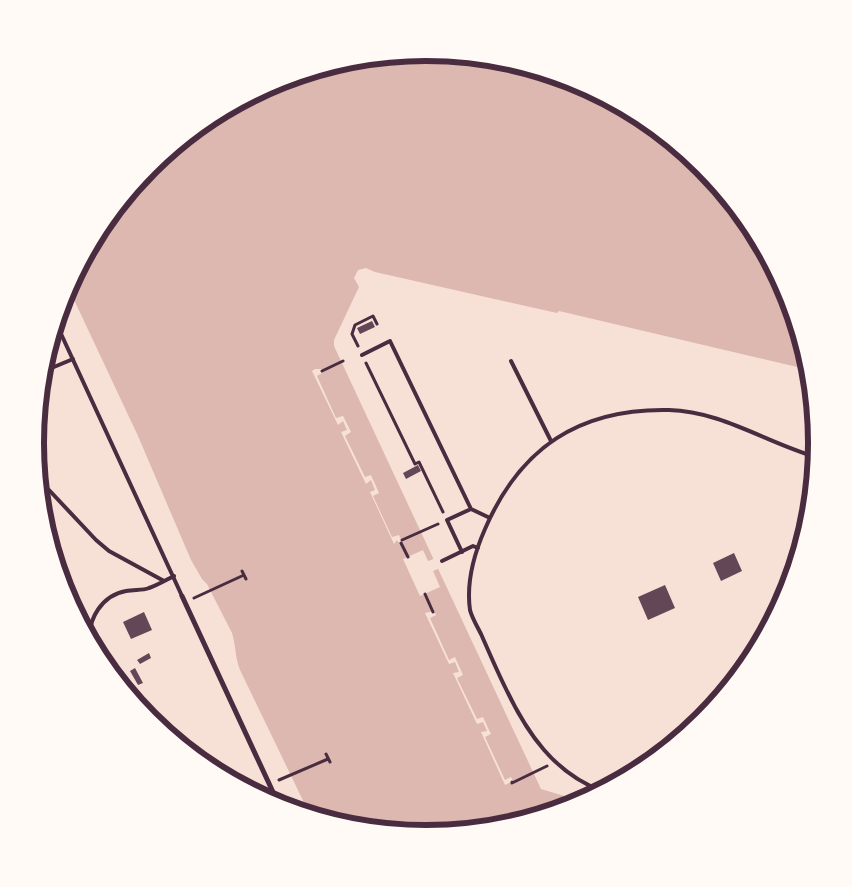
<svg xmlns="http://www.w3.org/2000/svg" width="852" height="887" viewBox="0 0 852 887" font-family="Poppins,sans-serif">
<style>
.water{fill:#dcb8b0}
.pier{fill:#f7e1d7}
.building{fill:#644757}
.lines{fill:none;stroke-linecap:round;stroke-linejoin:round}
.path{stroke:#4a2c40;stroke-width:3}
.service{stroke:#4a2c40;stroke-width:4}
.minor{stroke:#4a2c40;stroke-width:5}
.rim{fill:none;stroke:#4a2c40;stroke-width:6}
</style>
<rect width="100%" height="100%" fill="#f7e1d7"/>
<path class="water" d="M426,53l77,7 73,22 67,37 60,48 48,60 36,67 23,76 -251,-59 -2,2 -182,-41 -9,-4 -8,2 -4,8 5,9 -25,53v6l207,443 40,12 -79,26 -76,7 -77,-7 -39,-12 -70,-145c-5,-13 -4,-24 -8,-37l-25,-49 -5,-5 -11,-19 -53,-124 -70,-149 33,-61 49,-59 59,-49 68,-36 73,-22z"/>
<path class="pier" d="M315,369h6l1,2v2l-5,3 19,42 7,-2 8,16 -6,4 20,41 6,-2 8,18 -6,3 19,41 7,-2 3,7 -3,1 -2,-3 -3,4 -24,-52 5,-2 -4,-10 -5,4 -25,-52 6,-2 -4,-9 -5,4 -26,-54z
M423,550l5,11 8,-3 4,10 -7,3 7,16 -20,9 -17,-37z
M434,611l2,4 -6,3 19,42 6,-3 8,18 -6,3 20,41 6,-2 6,13 2,4 -6,3 20,43 6,-3 2,4 -8,4 -24,-53 6,-1 -4,-9 -6,2 -24,-51 6,-1 -4,-10 -6,2 -24,-51z"/>
<path class="building" d="M372,321l3,6 -15,7 -3,-6z
M418,465l3,6 -15,8 -3,-6z
M734,553l8,18 -21,10 -8,-18z
M665,585l10,23 -27,12 -10,-23z
M144,612l8,18 -21,9 -8,-17z
M149,653l2,5 -11,6 -3,-4z
M135,668l8,15 -5,2 -8,-14z"/>
<g class="lines">
<path class="path" d="M358,346l-6,-12 3,-9 18,-9 4,8
M366,363l49,101 4,-2 24,50
M322,371l21,-10
M402,540l36,-16
M401,543l7,14
M242,571l4,8
M425,594l8,18
M194,598l50,-23
M326,754l4,8
M279,780l49,-21
M512,782v1l35,-17"/>
<path class="service" d="M56,323l126,273
M362,355l28,-14 81,168 19,9
M511,361l40,80
M42,372l31,-13
M39,485l10,5 47,50 13,11 55,30
M48,538l1,4
M462,552l-15,-32 24,-11
M442,561l31,-15 5,2
M91,643c-5,-24 12,-48 35,-52 8,-2 16,0 23,-3 9,-3 17,-8 25,-12
M101,660v1
M602,791c-48,-18 -75,-58 -96,-102 -9,-18 -17,-37 -25,-55 -4,-8 -9,-16 -11,-24 -4,-28 4,-56 15,-81 35,-81 94,-121 184,-119 52,1 98,33 147,47"/>
<path class="minor" d="M182,596l97,209"/>
</g>
<path d="M0 0H852V887H0ZM44 443a382 382 0 1 1 764 0a382 382 0 1 1-764 0Z" fill="#fffaf5" fill-rule="evenodd"/>
<path class="rim" d="M44 443a382 382 0 1 1 764 0a382 382 0 1 1-764 0Z"/>
</svg>
